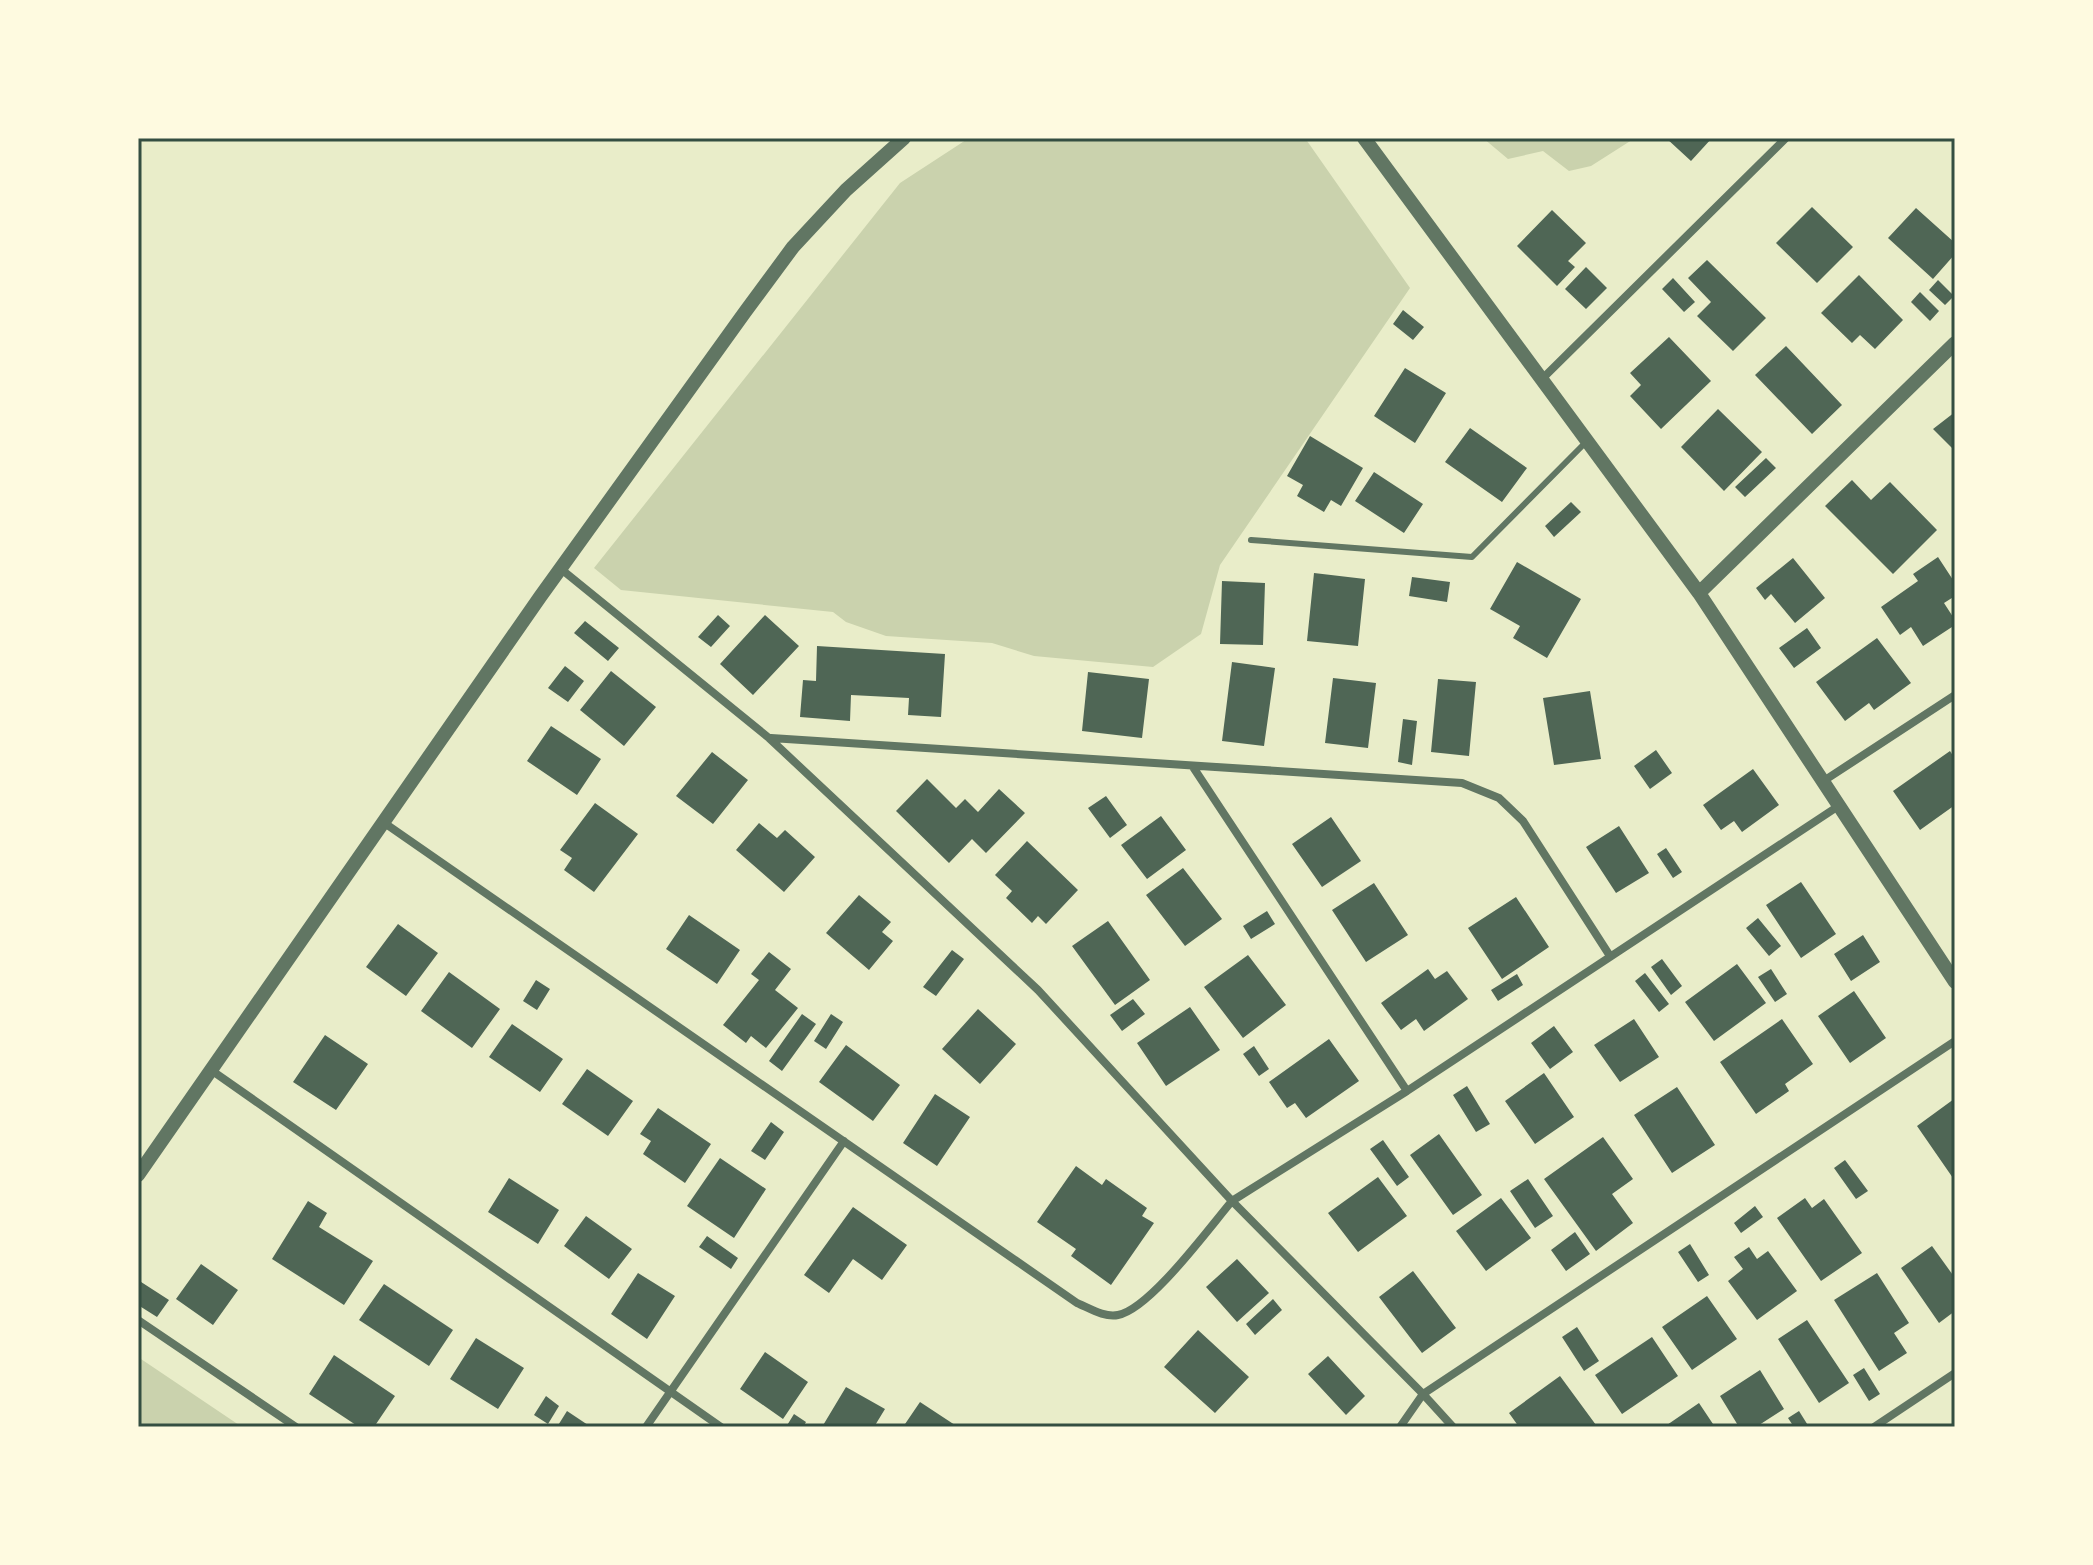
<svg xmlns="http://www.w3.org/2000/svg" width="2093" height="1565" viewBox="0 0 2093 1565" font-family="Commissioner,sans-serif">
<style>
.green{fill:#cad2ad}
.building{fill:#4f6655}
.lines{fill:none;stroke-linecap:round;stroke-linejoin:round}
.service{stroke:#617663;stroke-width:6}
.minor{stroke:#617663;stroke-width:8}
.tertiary{stroke:#617663;stroke-width:14}
.neatline{fill:none;stroke:#344e41;stroke-width:3}
</style>
<rect width="100%" height="100%" fill="#e9edc9"/>
<path class="green" d="M969,138h336l105,150 -190,277 -19,69 -48,33 -119,-11 -42,-13 -106,-7 -40,-14 -13,-10 -212,-22 -27,-22 306,-385z
M1483,138h152l-44,28 -22,5 -26,-20 -35,8z
M138,1357l104,70h-104z"/>
<path class="building" d="M1666,138h46l-21,23z
M1812,207l41,40 -36,36 -41,-40z
M1916,208l39,35v11l-22,25 -45,-41z
M1552,210l34,33 -18,18 7,6 -18,19 -40,-40z
M1707,260l59,58 -33,33 -36,-35 14,-14 -23,-24z
M1586,267l21,21 -21,21 -21,-20z
M1859,275l44,45 -28,29 -15,-14 -8,8 -31,-30z
M1673,278l22,24 -11,10 -22,-23z
M1938,280l16,16 -9,9 -16,-15z
M1920,292l19,19 -9,10 -19,-19z
M1403,310l21,17 -11,13 -20,-16z
M1669,337l42,44 -50,48 -31,-33 11,-11 -11,-12z
M1786,346l56,59 -30,29 -57,-59z
M1405,368l41,25 -31,50 -41,-27z
M1718,409l44,43 -38,39 -43,-44z
M1955,412v39l-22,-22z
M1470,428l57,40 -25,34 -57,-40z
M1310,436l53,32 -22,38 -10,-6 -7,12 -27,-16 6,-11 -16,-9z
M1766,458l10,10 -31,29 -10,-10z
M1374,472l49,32 -19,29 -49,-32z
M1852,480l19,20 19,-18 47,48 -44,44 -68,-68z
M1571,502l10,10 -27,25 -9,-11z
M1938,557l17,26v13l-11,7 11,17v5l-32,21 -12,-19 -11,8 -19,-28 37,-26 -5,-7z
M1793,558l32,40 -30,25 -24,-29 -6,6 -9,-12z
M1517,562l64,37 -34,59 -34,-20 7,-12 -30,-17z
M1314,573l51,6 -7,67 -51,-5z
M1412,577l38,5 -3,20 -38,-6z
M1222,581l43,2 -2,62 -43,-1z
M718,615l12,11 -19,21 -13,-10z
M765,615l34,31 -46,49 -33,-31z
M585,621l34,27 -11,13 -34,-28z
M1807,628l14,20 -27,20 -15,-20z
M1877,638l34,45 -37,27 -5,-7 -24,18 -29,-39z
M817,646l128,8 -4,63 -33,-2 1,-17 -58,-3 -1,26 -50,-4 3,-37 13,1z
M1232,662l43,6 -11,78 -42,-5z
M565,666l19,15 -16,21 -20,-14z
M611,671l45,36 -32,39 -44,-36z
M1088,672l61,7 -7,59 -60,-7z
M1333,678l43,5 -8,65 -43,-5z
M1438,679l38,3 -7,74 -38,-4z
M1590,691l11,68 -47,6 -11,-67z
M1403,719l14,2 -5,44 -14,-3z
M551,726l50,33 -24,36 -50,-34z
M1656,750l16,23 -22,16 -16,-23z
M1950,751l5,8v46l-35,25 -27,-39z
M712,752l36,28 -35,44 -37,-28z
M1753,769l26,36 -37,27 -8,-11 -13,9 -18,-25z
M927,779l29,29 9,-9 13,13 21,-23 26,24 -39,40 -14,-14 -23,24 -53,-52z
M1106,796l21,29 -17,13 -22,-30z
M595,803l43,31 -44,58 -30,-22 8,-12 -12,-8z
M1161,816l25,34 -39,29 -26,-34z
M1331,817l30,44 -39,26 -30,-43z
M759,823l18,15 8,-8 30,27 -31,35 -48,-42z
M1619,826l30,47 -33,20 -30,-46z
M1027,841l51,49 -32,34 -8,-8 -6,7 -26,-25 6,-7 -17,-16z
M1666,848l16,24 -9,6 -16,-24z
M1183,868l39,51 -37,27 -39,-51z
M1801,882l35,52 -35,24 -35,-53z
M1374,883l34,52 -42,27 -34,-52z
M859,895l32,27 -9,10 11,9 -24,29 -43,-37z
M1516,897l33,50 -47,32 -34,-51z
M1267,911l8,13 -24,15 -8,-13z
M689,915l51,35 -23,34 -51,-35z
M1758,918l23,28 -12,10 -23,-28z
M1108,921l42,59 -35,25 -43,-59z
M398,924l40,29 -32,43 -40,-29z
M1863,935l17,27 -29,19 -17,-27z
M952,950l12,9 -28,37 -13,-9z
M769,952l22,17 -16,21 23,18 -32,40 -15,-12 -5,7 -23,-18 36,-45 -8,-6z
M1248,955l38,50 -43,33 -39,-51z
M1662,959l20,27 -11,9 -20,-28z
M1737,964l29,39 -52,38 -29,-39z
M1428,969l7,10 12,-8 21,28 -44,32 -8,-12 -15,11 -20,-27z
M1771,969l16,25 -12,8 -17,-25z
M449,972l51,37 -28,39 -51,-37z
M1645,973l24,31 -10,8 -24,-31z
M1517,974l6,11 -25,16 -7,-11z
M536,980l14,9 -13,21 -14,-9z
M1854,991l32,47 -36,25 -32,-47z
M1133,999l12,15 -23,17 -12,-16z
M1190,1007l30,43 -54,36 -29,-43z
M978,1009l38,35 -36,40 -38,-35z
M802,1014l14,10 -34,47 -13,-10z
M831,1014l12,8 -17,27 -12,-8z
M1634,1019l25,38 -39,25 -26,-37z
M1782,1019l31,45 -28,20 4,7 -33,23 -36,-52z
M512,1024l51,35 -23,33 -51,-35z
M1554,1026l19,26 -23,17 -19,-26z
M325,1035l43,29 -32,46 -43,-28z
M1329,1039l30,42 -53,37 -11,-15 -8,5 -18,-26z
M846,1045l54,40 -27,36 -54,-39z
M1254,1046l15,23 -10,7 -16,-22z
M587,1069l46,32 -25,35 -46,-32z
M1544,1073l30,44 -39,27 -30,-43z
M1467,1086l23,38 -14,8 -23,-37z
M1677,1087l38,58 -43,28 -38,-58z
M935,1094l35,23 -33,49 -34,-23z
M1954,1099l1,2v80l-38,-55z
M658,1108l53,36 -26,39 -42,-29 8,-13 -11,-7z
M771,1122l13,10 -19,28 -14,-9z
M1439,1134l43,61 -29,20 -43,-60z
M1603,1137l30,42 -21,15 21,29 -37,28 -52,-72z
M1383,1140l26,37 -12,9 -27,-37z
M720,1158l46,31 -32,49 -47,-32z
M1845,1160l23,31 -12,8 -22,-31z
M1076,1166l26,19 4,-6 41,29 -5,8 12,7 -43,62 -40,-29 5,-7 -39,-27z
M1378,1177l29,39 -49,36 -30,-39z
M509,1178l50,32 -21,34 -50,-32z
M1528,1179l25,37 -18,12 -25,-37z
M1501,1198l30,40 -45,33 -30,-40z
M1805,1198l7,10 12,-9 38,54 -41,28 -44,-63z
M308,1201l19,12 -8,14 54,34 -29,44 -72,-46z
M1755,1206l8,11 -22,16 -7,-10z
M853,1207l54,38 -25,35 -29,-21 -24,34 -25,-18z
M586,1216l46,33 -23,30 -45,-33z
M1575,1232l15,22 -24,17 -15,-21z
M707,1236l31,22 -7,11 -32,-22z
M1690,1244l19,31 -11,7 -20,-30z
M1932,1246l23,32v33l-16,12 -38,-55z
M1749,1247l8,12 11,-8 29,40 -40,29 -29,-39 15,-12 -9,-12z
M1237,1259l32,34 -32,29 -31,-35z
M201,1264l37,26 -25,35 -37,-26z
M1413,1271l43,57 -34,25 -43,-56z
M638,1273l37,23 -28,43 -36,-25z
M1877,1273l32,50 -15,10 13,20 -28,18 -45,-71z
M138,1280l31,20 -12,17 -19,-12z
M384,1284l69,46 -24,36 -70,-46z
M1707,1296l30,43 -45,31 -30,-43z
M1273,1299l9,11 -27,25 -9,-11z
M1807,1320l42,63 -30,20 -41,-64z
M1577,1327l22,34 -15,10 -22,-34z
M1198,1330l51,47 -34,36 -51,-46z
M1652,1337l26,39 -56,38 -27,-39z
M476,1338l48,30 -26,41 -48,-30z
M765,1352l43,30 -25,37 -43,-30z
M334,1355l61,41 -21,31h-15l-50,-33z
M1328,1356l37,40 -19,19 -38,-41z
M1864,1368l16,26 -11,7 -16,-26z
M1760,1370l24,39 -28,18h-17l-19,-31z
M1560,1376l36,49 -3,2h-74l-10,-14z
M846,1387l39,22 -11,18h-52z
M546,1396l13,10 -11,18 -14,-9z
M920,1402l38,25h-55z
M1699,1403l16,24h-51z
M567,1411l24,16h-34z
M1799,1411l10,16h-15l-6,-9z
M794,1414l12,8 -3,5h-17z"/>
<g class="lines">
<path class="service" d="M1251,540l221,17 115,-116"/>
<path class="minor" d="M1541,380l245,-242
M771,738l691,45 37,15 24,23 87,135
M1193,767l214,324
M1822,782l133,-87
M1837,807l-430,284 -175,110 191,193 532,-353
M383,822l694,481c12,5 28,15 41,12 32,-6 91,-87 114,-114l-194,-211 -269,-252 -208,-169
M211,1070l510,357
M138,1320l158,107
M646,1427l198,-286
M1400,1427l23,-33 30,33
M1874,1427l81,-54"/>
<path class="tertiary" d="M1364,138l335,455 256,389
M1699,593l256,-250
M138,1175l402,-578 205,-285 48,-65 53,-57 58,-52"/>
</g>
<rect width="2093" height="1565" fill="none" stroke="#fefae0" stroke-width="280"/>
<rect x="140" y="140" width="1813" height="1285" class="neatline"/>
</svg>
